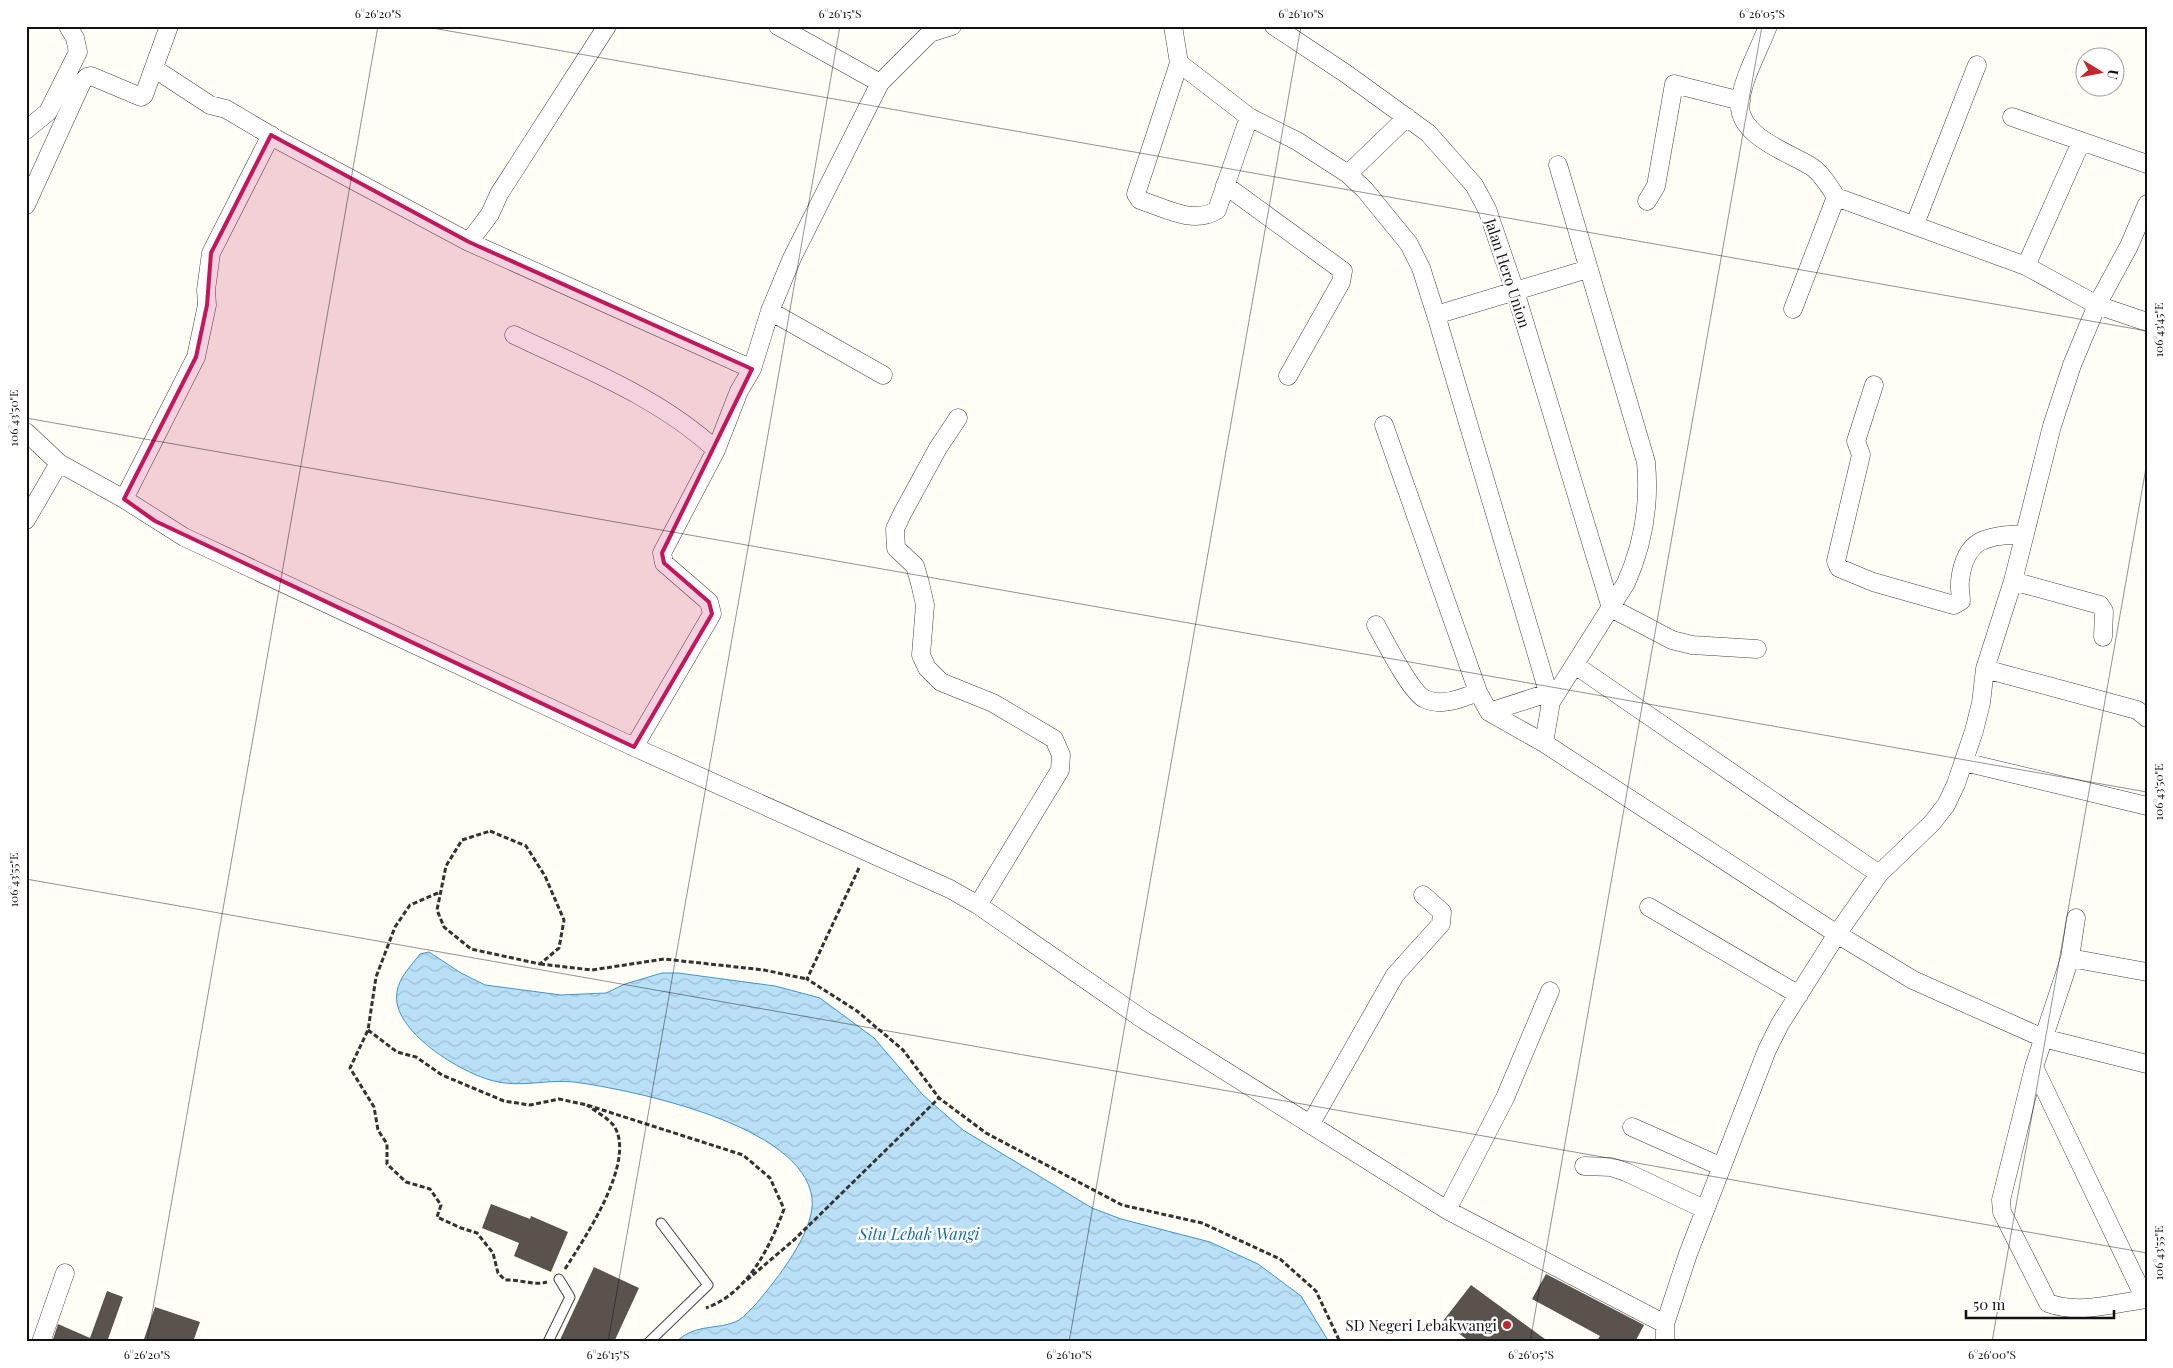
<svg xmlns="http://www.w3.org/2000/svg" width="2173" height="1368" viewBox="0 0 2173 1368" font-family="'Playfair Display',serif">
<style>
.water{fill:url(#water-waves);stroke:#3f96cf}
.building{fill:#5a524d}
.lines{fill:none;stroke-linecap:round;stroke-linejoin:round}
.lane-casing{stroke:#444;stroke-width:11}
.street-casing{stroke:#444;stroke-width:19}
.path{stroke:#333;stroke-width:3;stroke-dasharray:5 2.5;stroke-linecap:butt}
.lane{stroke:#fff;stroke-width:9}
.street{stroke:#fff;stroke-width:18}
.marked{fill:#c2185b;fill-opacity:0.2;stroke:#c2185b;stroke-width:4;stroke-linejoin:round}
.ticks{fill:none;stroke:#111;stroke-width:1;stroke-opacity:0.45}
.poi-dot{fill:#c4262e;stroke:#fff;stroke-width:2}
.labels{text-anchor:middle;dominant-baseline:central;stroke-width:5;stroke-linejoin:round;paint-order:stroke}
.street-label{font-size:15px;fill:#111;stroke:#fff}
.poi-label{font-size:15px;fill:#111;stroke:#fff;text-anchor:end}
.water-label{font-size:16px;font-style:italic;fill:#1768a6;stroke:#fff}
.neatline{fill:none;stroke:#111;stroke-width:2}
.ticks-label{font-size:12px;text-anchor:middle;fill:#111}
</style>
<defs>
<pattern id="water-waves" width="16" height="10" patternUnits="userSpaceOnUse" patternTransform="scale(1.25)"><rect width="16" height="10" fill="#b9e0f7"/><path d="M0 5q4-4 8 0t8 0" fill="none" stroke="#9ebfd3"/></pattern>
</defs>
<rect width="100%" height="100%" fill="#fffdf5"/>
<path class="water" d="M429,952l32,21 24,12 76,10 45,-2 19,-9 37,-11h16l97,13 45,12 54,40 49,57 40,35 129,78 29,11 89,23 48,22 43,32 28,46h-653c21,-20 43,-11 63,-22 6,-4 13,-12 17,-16 20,-24 60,-73 56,-106 -9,-73 -179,-108 -238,-116 -27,-3 -53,6 -80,-1 -31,-7 -104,-50 -97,-89 2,-15 14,-26 23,-38z"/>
<path class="building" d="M491,1204l39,15 1,-3 37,16 -17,40 -37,-16 5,-13 -37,-15z
M594,1267l45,21 -25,54h-55z
M1546,1274l98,51 -9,17h-39l4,-6 -68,-37z
M1471,1285l78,57h-79l-27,-21z
M107,1291l16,6 -16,45h-55l6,-18 32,14z
M155,1307l45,15 -7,20h-50z"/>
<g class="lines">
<defs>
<path id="lane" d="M548,1342l22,-45 -11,-18
M649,1342l59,-57 -47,-62"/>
<path id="street" d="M778,26l102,57
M1173,26l6,37 70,54 48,24 51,33 17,16 44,54 12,24 15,47 115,387
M1274,26l71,47 83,60 46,52 13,24 28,82 96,317
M1768,26c-9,24 -25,51 -28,77 -3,33 50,50 72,64 10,7 17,19 24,30l190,69 71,39 50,17
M1179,63l-43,131 4,6c25,8 53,25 77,10l32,-93
M155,69l55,36 16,4 54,32 189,101 283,127
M2012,117l135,47
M26,130l22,-18 30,-60 -3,-14 -7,-12
M1558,165l88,297c4,42 -3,83 -20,121l-75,119 -7,41 293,191 -57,90 -13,26 -79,204 -23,70v18
M1348,174l59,-57
M1225,185l118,86 -2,11 -53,94
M1647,201l9,-15 18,-102 67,17
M2147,204l-18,42 -32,59 -25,60 -20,61 -39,155 -28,88 -4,34 -7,28 -18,53 -10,21 -14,18 -53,51 -42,60 76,46 130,58 104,26
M26,205l56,-123 5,-5 4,-1 50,21 3,-2 25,-69
M1915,224l62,-159
M469,242l21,-28 9,-20 108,-168
M2026,266l55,-124
M1793,309l43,-112
M770,311l113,64
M1436,315l152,-46
M514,335c69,33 145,62 202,115
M1874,385l-18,56 5,14 -25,106 3,7 34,14 81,23 7,-4c0,-7 -2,-13 -1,-20 5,-44 27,-45 65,-47
M958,418l-20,30 -36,66 -7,15 1,19 19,18 5,17 5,22 -4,50 6,13 14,14 52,21 61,36 7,16 -1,15 -82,135
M1384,425l94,267 11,20 55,31
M26,432l33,31 65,36 60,38 450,210 316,142 28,16 166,115 303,190 218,114
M124,499l72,-142 11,-52 -1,-15 5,-37 60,-118
M26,520l33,-57
M2013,581l87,24 4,6 -1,26
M1611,608l61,32 20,5 65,4
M1376,625c9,16 35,68 49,74 17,8 37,-1 53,-7
M1575,665l304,209
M1985,669l152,41 10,8
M1489,712l59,-19
M634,747l78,-133 -3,-12 -45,-39 -2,-10 54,-103 23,-59 13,-22 18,-58 22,-53 88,-175 50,-50 22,-7
M1964,762l183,44
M1649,907l150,88
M2076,918l-6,40 -36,109 -33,133 1,12 46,91c32,12 66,0 99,-4
M2070,958l77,14
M2034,1067l111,232
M1311,1123l84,-148 46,-51 1,-12 -19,-17
M1632,1127l90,40
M1584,1166l27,1 15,5 78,37
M1447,1210l58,-112 45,-107
M41,1342l24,-69"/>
</defs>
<use href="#lane" class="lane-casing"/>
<use href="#street" class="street-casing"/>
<path class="path" d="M490,831l36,15 19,30 19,44 -5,28 -19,16 -69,-15 -27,-22 -7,-17 9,-44 16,-26z
M859,868l-52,111 50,32 46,39 36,48 47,35 136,72 80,18 78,36 36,32 24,51
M438,893l-28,12 -15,22 -19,50 -8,53 -18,38 24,39 4,23 9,14v20l19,18 24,7 11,16 -4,12 24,11 16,5 16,20 5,20 7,7c15,-1 28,6 42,2
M540,964l52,6 72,-11 100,11 43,9
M368,1030l29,22 19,5 26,18 62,26 26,4 29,-6 28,6 156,50 27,23 14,31c-14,38 -36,84 -78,99
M565,1269c19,-30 72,-108 49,-143 -6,-8 -19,-15 -27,-21
M747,1280l48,-41 144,-141"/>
<use href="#lane" class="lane"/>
<use href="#street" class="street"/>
</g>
<path class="marked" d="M271,135l198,107 283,127 -90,184 2,10 45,39 3,12 -78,133 -479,-226 -31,-22 72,-142 11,-52 4,-52z"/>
<path class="ticks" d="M421,26l1726,305M26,418l2121,374M26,879l2121,374M26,1341l5,1M147,1342l231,-1316M608,1342l232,-1316M1069,1342l232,-1316M1530,1342l232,-1316M1992,1342l155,-880"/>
<circle class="poi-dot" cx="1507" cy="1325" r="5"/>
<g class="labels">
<g class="street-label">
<text transform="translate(1508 273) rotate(72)">Jalan Hero Union</text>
</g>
<g class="poi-label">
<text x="1497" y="1325">SD Negeri Lebakwangi</text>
</g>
<g class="water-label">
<text x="919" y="1233">Situ Lebak Wangi</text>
</g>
</g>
<rect width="2173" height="1368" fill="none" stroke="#ffffff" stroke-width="55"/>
<g transform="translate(2100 72) rotate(100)"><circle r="24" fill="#ffffff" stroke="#a0a0a0"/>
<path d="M0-4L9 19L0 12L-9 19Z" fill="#c4262e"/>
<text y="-8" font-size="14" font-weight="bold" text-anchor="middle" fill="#111111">U</text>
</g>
<path d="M1966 1310v8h148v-8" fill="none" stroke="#111111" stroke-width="2.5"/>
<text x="1973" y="1310" font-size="15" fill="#111111" stroke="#ffffff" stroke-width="4" paint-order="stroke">50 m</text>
<rect x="28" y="28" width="2118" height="1312" class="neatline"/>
<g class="ticks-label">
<text x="378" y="18">6°26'20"S</text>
<text x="840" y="18">6°26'15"S</text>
<text x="1301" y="18">6°26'10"S</text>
<text x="1762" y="18">6°26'05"S</text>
<text transform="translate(2159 330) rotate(-90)" y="4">106°43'45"E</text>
<text transform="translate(14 418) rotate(-90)" y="4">106°43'50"E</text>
<text transform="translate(2159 792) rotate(-90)" y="4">106°43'50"E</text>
<text transform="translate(14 880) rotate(-90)" y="4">106°43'55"E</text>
<text transform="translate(2159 1253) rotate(-90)" y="4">106°43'55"E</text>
<text x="147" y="1359">6°26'20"S</text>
<text x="608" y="1359">6°26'15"S</text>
<text x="1069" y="1359">6°26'10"S</text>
<text x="1531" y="1359">6°26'05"S</text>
<text x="1992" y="1359">6°26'00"S</text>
</g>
</svg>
